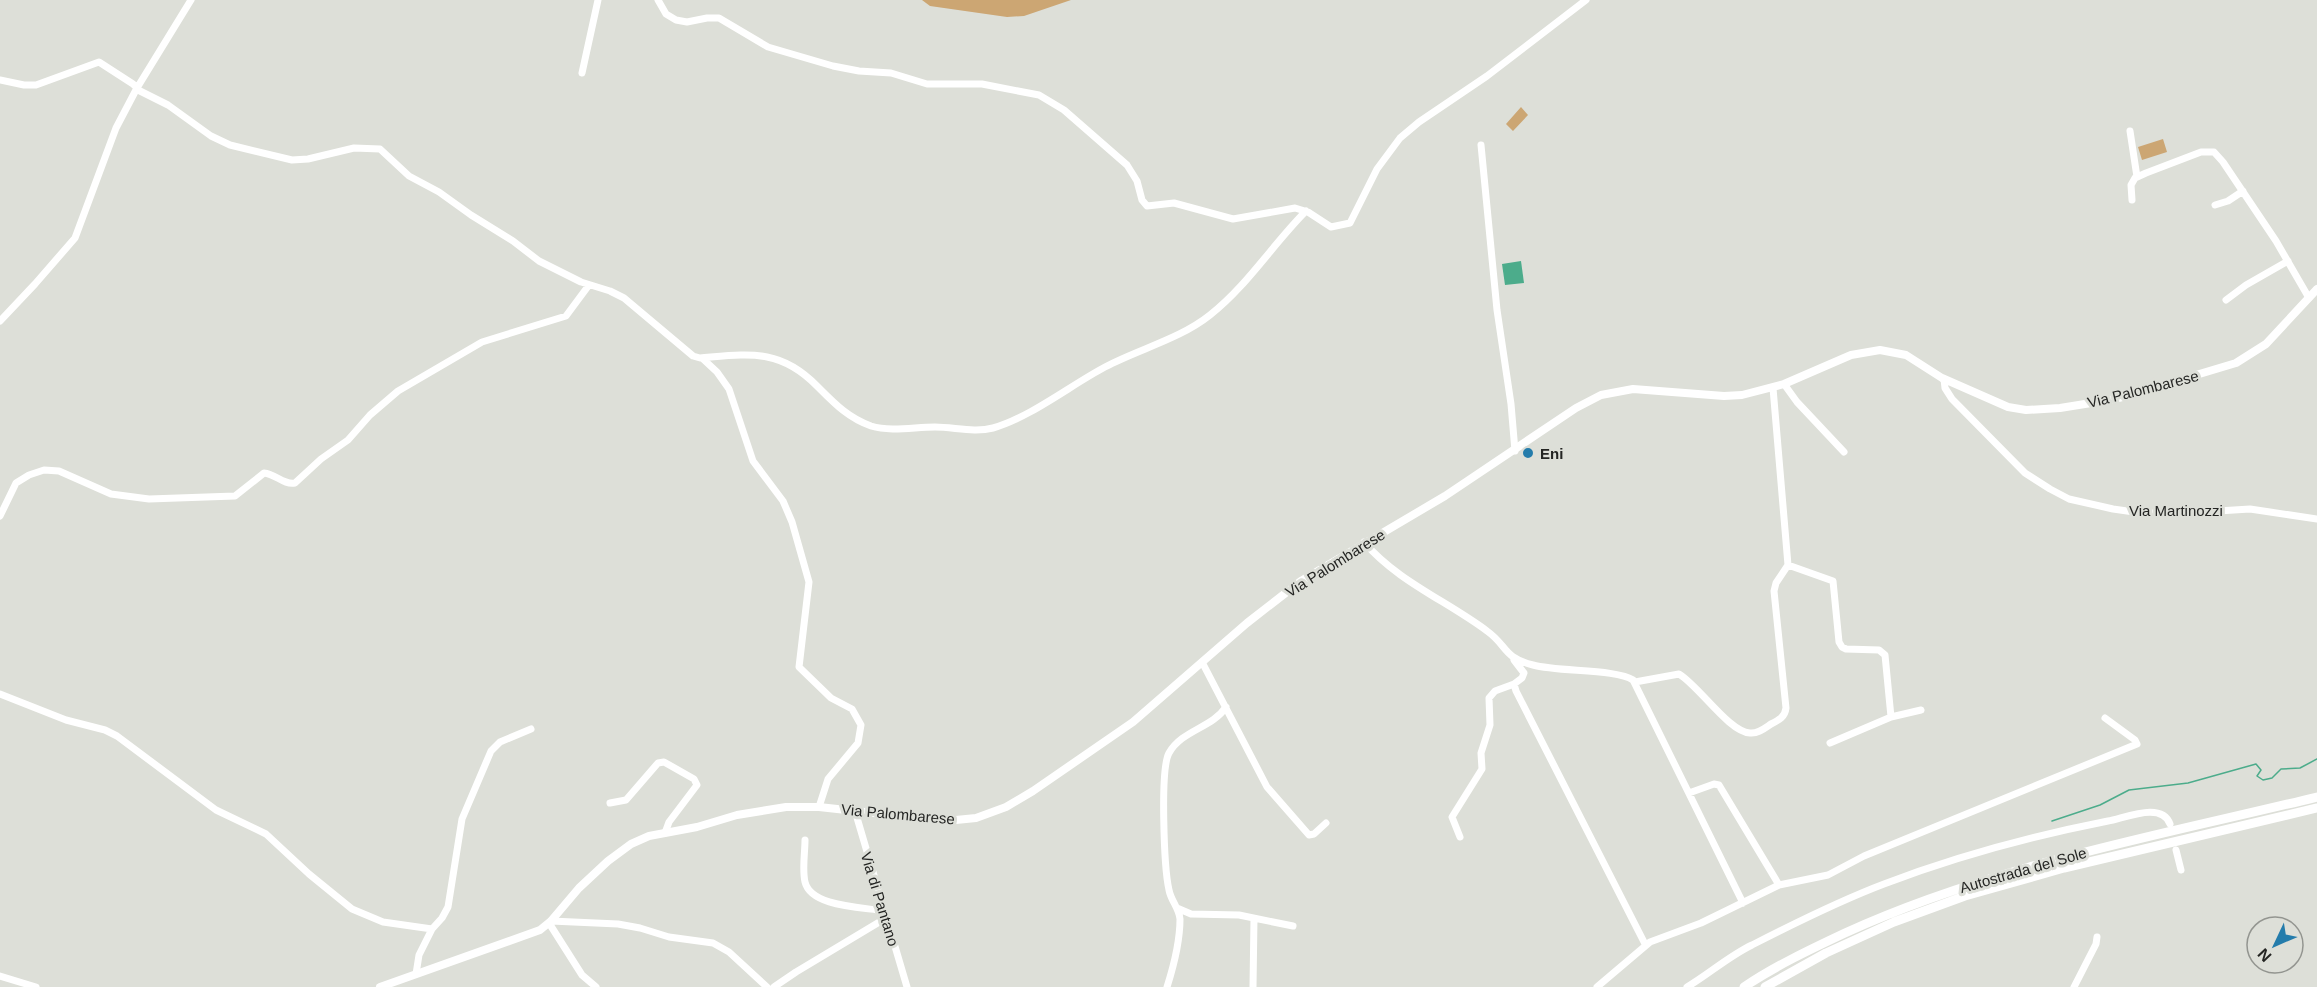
<svg xmlns="http://www.w3.org/2000/svg" width="2317" height="987" viewBox="0 0 2317 987" font-family="Helvetica,sans-serif">
<style>
.green{fill:#cca673}
.water{fill:#4cac8b}
.lines{fill:none;stroke-linecap:round;stroke-linejoin:round}
.stream{stroke:#4cac8b;stroke-width:1.5}
.minor{stroke:#fff;stroke-width:7}
.major{stroke:#fff;stroke-width:8}
.highway{stroke:#fff;stroke-width:9}
.poi-dot{fill:#247cab;stroke:#dddfd8;stroke-width:2}
.labels{text-anchor:middle;dominant-baseline:central;stroke-width:6;stroke-linejoin:round;paint-order:stroke}
.street-label{font-size:15px;fill:#242523;stroke:#dddfd8}
.poi-label{font-size:15px;font-weight:bold;fill:#242523;stroke:#dddfd8;text-anchor:start}
</style>
<rect width="100%" height="100%" fill="#dddfd8"/>
<path class="green" d="M922,0h149l-47,16 -17,1 -77,-11z
M1521,107l7,8 -15,16 -7,-7z
M2163,139l4,13 -25,8 -4,-13z"/>
<path class="water" d="M1521,261l3,22 -19,2 -3,-21z"/>
<g class="lines">
<path class="stream" d="M2052,821l48,-16 29,-15 59,-7 68,-19 5,6 -4,6 6,4 9,-2 9,-9 19,-1 17,-9"/>
<path class="minor" d="M658,0l8,14 10,6 11,2 20,-4h12l49,29 65,19 26,5 32,2 36,11h55l57,11 25,15 63,55 10,16 5,19 5,6 27,-3 59,16 62,-11 13,4 23,15 19,-4 27,-54 23,-31 19,-16 68,-46 99,-76
M582,73l16,-73
M0,80l24,5h12l63,-23 34,22 7,7 28,14 43,31 19,9 62,15 16,-1 46,-11 26,1 29,27 30,16 32,23 42,26 26,20 42,21 29,9 14,7 69,58 7,2c49,-4 80,-10 117,28 17,17 31,32 54,40 20,6 43,1 64,1 19,0 39,6 58,1 36,-10 78,-43 112,-61 34,-18 75,-28 105,-52 37,-29 63,-71 96,-104
M2130,131l7,46
M1481,145l16,165 14,94 4,47
M2132,200l-1,-15 4,-7 11,-5 55,-21h13l9,10 53,79 33,57
M2215,205l13,-4 15,-10
M2226,300l20,-15 42,-24
M0,321l35,-37 40,-46 41,-110 21,-40 54,-88
M702,358l15,14 12,17 24,72 30,40 9,21 17,60 -10,85 32,31 21,11 9,16 -3,18 -30,36 -9,28
M1944,379l1,9 7,11 73,74 25,16 19,10 44,10 28,4h45l64,-4 67,10
M1784,384l13,18 47,50
M1773,388l15,177
M0,516l16,-33 13,-8 15,-5 15,1 52,23 38,5 86,-3 29,-23c12,1 19,12 31,10l26,-24 27,-19 22,-25 28,-24 84,-49 84,-26 23,-31
M1364,542c33,39 83,59 123,89 21,15 15,26 46,34 25,7 84,4 100,15l110,223
M1514,660l10,13 -2,5 -8,6 2,7 129,253
M1202,662l65,125 42,48 5,-1 12,-11
M1635,682l44,-8c20,12 50,58 71,59 8,1 15,-5 21,-9 8,-4 14,-7 15,-16l-12,-117 2,-8 12,-18 45,16 6,61 3,5 4,2 33,1 6,5 6,62 -61,26
M0,694l66,26 39,10 12,6 99,74 50,24 43,40 43,35 31,13 49,7 -13,26 -3,19
M1891,717l30,-7
M1689,793l25,-9 5,1 60,100
M610,803l16,-3 32,-37 6,-1 30,17 3,6 -28,37 -4,11
M855,811l52,176
M1460,837l-8,-20 30,-48 -1,-16 9,-28 -1,-27 6,-7 19,-7
M805,840c0,13 -3,29 0,42 6,25 57,25 79,29
M2176,850l5,20
M1177,908l14,6 48,1 54,11
M551,921l67,3 22,4 29,9 44,6 16,9 38,35
M549,923l33,52 14,12
M432,929l10,-11 6,-11 14,-88 29,-68 9,-9 31,-13
M0,976l36,11
M774,987l22,-15 90,-54
M1167,987c7,-22 13,-44 13,-68 -1,-11 -9,-18 -11,-29 -5,-22 -9,-121 0,-137 13,-23 43,-25 57,-46
M1253,987l1,-69
M1597,987l53,-45 51,-19 78,-38 49,-10 36,-19 273,-112 -2,-4 -30,-22
M1687,987c22,-13 42,-31 65,-42 43,-22 87,-44 132,-61 73,-28 148,-48 224,-63 17,-3 54,-20 62,3
M2074,987l22,-43 1,-7"/>
<path class="major" d="M380,987l160,-57 11,-9 28,-33 29,-27 23,-17 18,-8 48,-9 40,-12 49,-8h33l127,14 30,-3 30,-11 27,-16 100,-69 114,-99 54,-42 144,-85 131,-88 25,-13 32,-6 91,7 18,-1 42,-11 67,-29 29,-5 26,5 36,23 66,29 18,3 34,-2 56,-9 120,-36 30,-19 51,-55"/>
<path class="highway" d="M1744,987c31,-21 67,-38 101,-54 149,-68 313,-97 472,-136
M1765,987l61,-34 68,-31 71,-26 99,-28 253,-60"/>
</g>
<circle class="poi-dot" cx="1528" cy="453" r="6"/>
<g class="labels">
<g class="street-label">
<text transform="translate(2143 389) rotate(-14)">Via Palombarese</text>
<text x="2176" y="510">Via Martinozzi</text>
<text transform="translate(1335 563) rotate(-32)">Via Palombarese</text>
<text transform="translate(898 814) rotate(5)">Via Palombarese</text>
<text transform="translate(2023 870) rotate(-16)">Autostrada del Sole</text>
<text transform="translate(880 899) rotate(73)">Via di Pantano</text>
</g>
<g class="poi-label">
<text x="1540" y="453">Eni</text>
</g>
</g>
<g transform="translate(2275 945) rotate(226)"><circle r="28" fill="#dddfd8" stroke="#939590" stroke-width="1.5"/>
<path d="M0-4.5L10 22L0 15L-10 22Z" fill="#247cab"/>
<text y="-9" font-size="16" font-weight="bold" text-anchor="middle" fill="#242523">N</text>
</g>
</svg>
